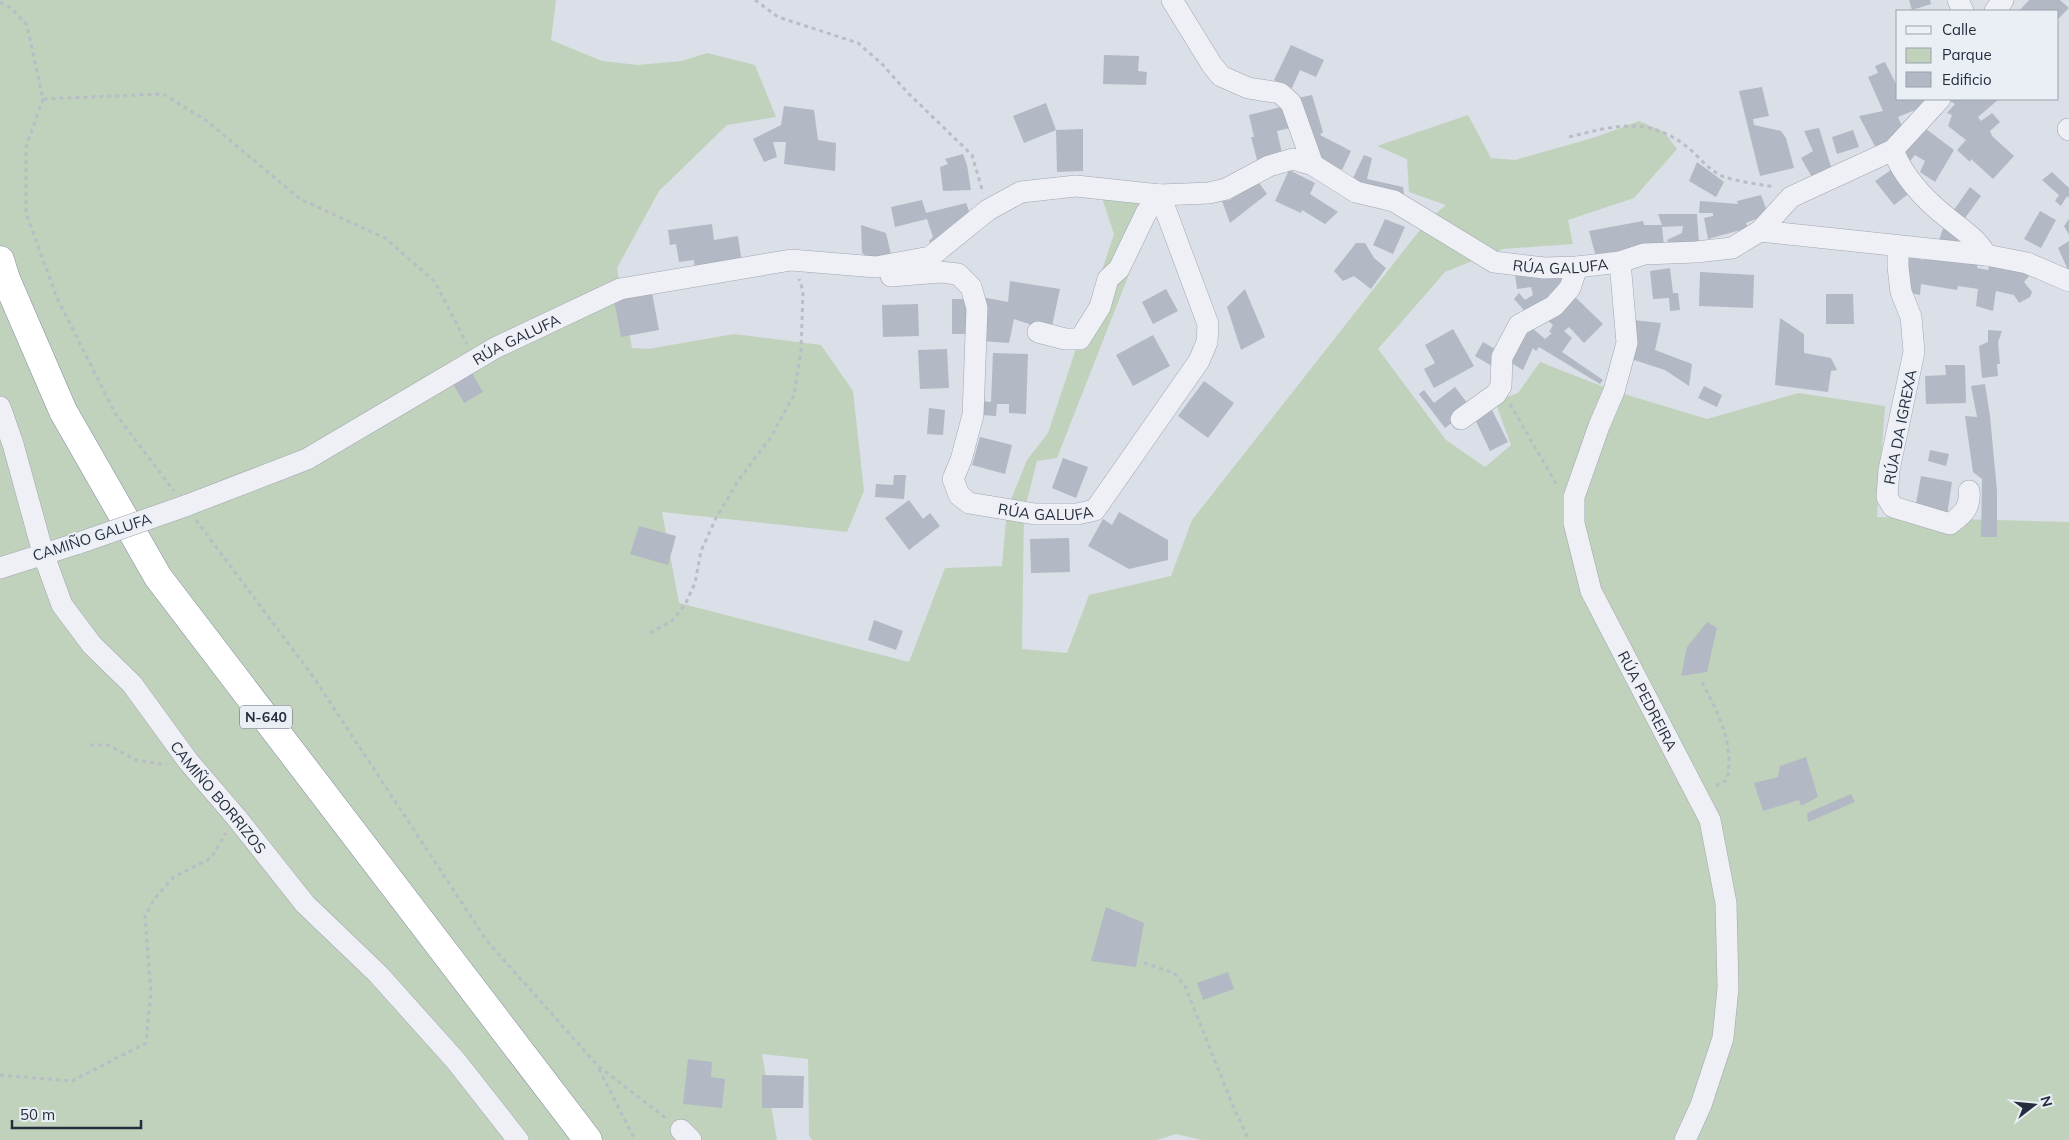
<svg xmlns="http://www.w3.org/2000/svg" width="2069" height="1140" viewBox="0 0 2069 1140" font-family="Mulish,sans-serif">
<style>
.green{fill:#c0d2bb}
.building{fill:#b2b8c4}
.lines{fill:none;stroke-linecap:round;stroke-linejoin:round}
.street-casing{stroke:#a0a6b1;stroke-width:22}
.highway-casing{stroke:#818c9f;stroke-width:29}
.path{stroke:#b9bdc5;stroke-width:3;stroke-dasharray:4 4;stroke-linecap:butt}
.street{stroke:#eef0f5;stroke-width:21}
.highway{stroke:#fff;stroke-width:28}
.street-bridge-casing{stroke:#a0a6b1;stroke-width:22;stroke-linecap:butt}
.street-bridge{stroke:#eef0f5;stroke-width:21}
.labels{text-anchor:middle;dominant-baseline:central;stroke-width:4;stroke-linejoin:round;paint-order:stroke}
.shield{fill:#eaeef5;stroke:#5f6775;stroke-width:1}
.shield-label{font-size:14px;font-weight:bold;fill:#242d3e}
.street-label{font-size:15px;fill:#242d3e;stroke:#eaeef5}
</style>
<rect width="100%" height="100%" fill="#dbdfe7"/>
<path class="green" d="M0,0h556l-5,40 51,21 36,4 44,-4 25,-8 48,12 21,52 -49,8 -68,66 -42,77 15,80 16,1 86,-15 87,11 32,46 11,100 -17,41 -185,-20 17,91 230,59 36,-94 57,-2 5,-57 20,-49 21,-27 66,-199 -18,-54 64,15 -103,263 -20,3 -13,51 -2,137 45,4 22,-58 82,-19 21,-56 235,-299 19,-16 -37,-13 -2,-33 -30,-13 91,-31 23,43 24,2 81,-23 43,-16 25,11 13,17 -43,49 -66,22 5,24 -70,5 -58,23 -67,77 68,91 39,27 26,-22 -16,-44 23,-8 22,-31 74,29 93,28 91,-26 87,13 -8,111 192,5v618h-867l-26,-6 -19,6h-345l-3,-5 -1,-76 -46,-5 15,86h-777z"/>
<path class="building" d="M1909,0h21l1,4 -19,6z
M2029,0h31l9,8 -11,11v-8h-39z
M1291,45l33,15 -8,17 -16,-7 -8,18 -18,-8z
M1104,55l35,1 -1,15 9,1 -1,13 -43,-1z
M1885,62l13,26v11h31l-14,11 -17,7 6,14 -27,19 -18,-34 24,-5 -15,-34 10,-4 -3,-7z
M1762,87l7,29 -16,3 1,6 27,6 5,7 8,30 -34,8 -21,-85z
M1312,95l11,37 -3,3 31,16 -9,19 -31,-17 -13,-55z
M1946,99h53l-21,18 3,4 11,-8 8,9 -10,9 2,5 22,20 -21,23 -22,-20 -1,3 -13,-12 9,-10 -18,-14 4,-11 -5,-2 8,-9z
M1046,103l10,27 -32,13 -11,-27z
M784,106l30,4 4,30 18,3 -1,28 -51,-7 2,-22h-13l4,15 -13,5 -11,-23 28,-14z
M1285,106l5,22 -13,3 5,22 -25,7 -6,-23h3l-5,-22z
M1819,128l13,42 -19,9 -12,-21 12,-7 -9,-20z
M1083,129v42l-26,1 -1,-42z
M1926,129l28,21 -19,32 -15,-10 5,-11 -10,-6 -9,11 -5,-10z
M1853,130l6,17 -22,7 -5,-17z
M963,154l4,11 4,25 -28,1 -3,-24 8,-3 -3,-5z
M1364,155l8,3 -5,21 36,8 1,7 -39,-9 -12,-7z
M1697,162l27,20 -8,15 -27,-16z
M1289,170l26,13 -5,11 28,18 -13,12 -23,-14 -1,3 -26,-12z
M1891,170l20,22 -17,13 -19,-24z
M2052,172l17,16v10l-2,-2 -6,10 -6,-5 4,-6 -17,-15z
M1257,180l10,14 -37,29 -8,-22 8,-1z
M1970,187l11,9 -19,26 -11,-8z
M1761,195l7,19 -22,9 2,5 -40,11 -4,-21 9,-2v-3h-14l1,-12 38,3 -1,-3z
M922,200l4,13 40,-10 5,13 -39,33 -3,-8 4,-4 -6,-18 -32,8 -4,-20z
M2040,211l16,9 -15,28 -17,-9z
M1658,214h39l2,30 -29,2 -3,-6 15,-7 1,-7 -21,1 2,18 -68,12 -7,-26 54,-10 1,4h18z
M1385,219l20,8 -12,27 -20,-9z
M2069,219v16l-5,-9z
M1946,221l24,21 -33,3z
M712,224l2,16 24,-4 4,27 -47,7 -1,-10 -15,2 -3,-18 -6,1 -2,-15z
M861,225l25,8 5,21 -20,6 -9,-7z
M2069,241v31l-11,-24z
M1356,243h9l9,15 12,10 -15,21 -17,-13 -11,5 -9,-10z
M1926,254l52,4 -1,10 11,2 3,-8 31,8 7,6 -5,6 8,10 -2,5 -11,6 -5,-8 -18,-4 -3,20 -17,-5 2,-17 -20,-3 -1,4 -36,-6 -1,11 -14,-3 1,-35 17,3z
M1670,268l3,25h5l2,17 -10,1 -1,-13 -16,1 -3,-28z
M1700,272l54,3 -1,33 -54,-2z
M1515,274h45l6,15 -17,5 5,6 -24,17 -16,-18 5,-6 6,7 8,-5 -2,-8 -14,2z
M1010,281l50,8 -9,42 -37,-12 -5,24 -27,-2v-44l26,5z
M1166,289l12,22 -25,13 -11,-22z
M1245,289l20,48 -24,13 -14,-43z
M652,293l7,37 -38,7 -7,-37z
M1572,294l31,30 -19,19 -15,-16 -5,4 8,7 -10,14 41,28 -3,4 -61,-37 -3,4 -3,-3 -10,22 -15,-9 8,-16 15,-18 14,12 7,-6 -3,-1 4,-7 -6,-5z
M1826,294h27l1,30h-28z
M952,299h16v35h-16z
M918,304l1,32 -36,1 -1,-32z
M1780,318l24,16v19l27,5 6,12 -6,1 -3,21 -53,-7z
M1633,320l28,3 -6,27 37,14 -3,22 -24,-16 -34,-11z
M1453,329l21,37 -40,22 -10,-19 11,-6 -10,-18z
M1988,330l14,1 -4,11 2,22h-3l1,12 -16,2 -3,-32 9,-4z
M1153,335l17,31 -37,20 -17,-31z
M1483,342l17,10 -8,14 -17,-10z
M947,349l2,39 -29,1 -2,-39z
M993,353l35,1 -2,60 -17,-1v-9h-12l-1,12 -16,-1 1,-14 10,1z
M1945,365h20l1,38 -40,1 -1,-28 21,-1z
M472,373l11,19 -19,11 -11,-19z
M1204,381l30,22 -26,35 -30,-22z
M1985,384l5,32 7,75v46h-16l1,-58 -9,-7 -8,-56 12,1 -6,-31z
M1704,386l18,9 -5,12 -19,-9z
M1455,387l16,21 -26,20 -26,-34 5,-4 10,13z
M929,408l16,2 -2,25 -16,-1z
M1491,408l17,34 -18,9 -16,-34z
M980,437l32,8 -7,29 -33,-9z
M1930,450l19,4 -3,12 -18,-5z
M1063,458l25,9 -12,31 -24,-10z
M894,475h12l-2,24 -29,-2 1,-13 17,1z
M1921,476l31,6 -5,33 -32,-6z
M909,500l14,19 7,-6 10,13 -31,24 -24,-32z
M1119,512l49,28v20l-39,9 -41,-23 15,-27 9,6z
M639,526l37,10 -8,29 -38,-11z
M1069,538l1,34 -39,1 -1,-34z
M874,620l29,11 -7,19 -28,-10z
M1707,622l10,6 -10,44 -26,4 6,-29z
M1806,757l12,40 -17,9 -2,-6 -36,11 -9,-28 24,-6 2,-11z
M1851,794l4,8 -47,20 -1,-9z
M1106,907l38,16 -8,44 -45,-6z
M1228,972l6,17 -31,11 -6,-17z
M688,1059l24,3 -1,15 14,2 -3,29 -39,-4z
M762,1075l42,1 -1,32h-41z"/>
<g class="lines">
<defs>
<g id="street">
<path d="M1172,0l40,65 9,11 27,12 32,5 11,10 22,62"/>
<path d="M1958,0l5,11"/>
<path d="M1995,11l8,-11"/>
<path d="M2068,129l1,1"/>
<path d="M1893,150c11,29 33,51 56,69 15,12 28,20 37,36"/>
<path d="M1760,231l226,24 41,8 42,18"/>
<path d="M1898,246v21l3,25 10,25 3,35 -25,118 -2,27 6,10 57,17c13,-10 21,-16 19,-33"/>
<path id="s1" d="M1620,262l7,81 -13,48 -15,35 -25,71v26l17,68 119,229 16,83 2,85 -5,50 -22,67 -16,35"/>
<path id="s2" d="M891,276l49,-4 18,2 13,13 6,21 -4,107 -12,45 -8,19 6,16 10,8 66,11h42l18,-4 104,-149 8,-19 1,-18 -48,-129"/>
<path d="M1038,332l27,7h15l20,-32 8,-28 11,-10 27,-56 14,-18"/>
<path id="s3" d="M0,407l13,37 30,109 19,52 30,40 40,39 56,77 48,56 69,87 73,70 78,87 62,79"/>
<path d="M1461,419l35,-25 5,-8 1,-29 17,-32 35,-19 16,-18 7,-21"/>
<path id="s4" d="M185,506l122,-47 188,-111 125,-59 171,-29 85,7 54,-10 58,-47 33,-18 55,-6 84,9 49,-2 17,-4 43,-23 24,-7 20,6 43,27 38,9 100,61 50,6 33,-1 43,-5 24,-8 52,-2 36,-4 28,-17 31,-34 102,-47 47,-51"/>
<path d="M0,568l79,-25"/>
<path d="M681,1130l10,10"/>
</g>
<path id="highway" d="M0,260l6,19 57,132 95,166 430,563"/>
</defs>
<use href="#street" class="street-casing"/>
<use href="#highway" class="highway-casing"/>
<path class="path" d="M755,0l23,17 80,26 23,20 27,30 64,62 11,38
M0,2l11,6 16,17 16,74 120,-5 44,27 93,78 85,39 50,44 32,62
M43,99l-17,48v66l31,85 58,115 59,78
M1569,137c44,-11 78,-21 117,9 13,10 21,23 36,30 16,6 36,8 53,11
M1510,404l48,83
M196,520l116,155 175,266 111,125 69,53
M650,633l22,-12 13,-16 10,-22 6,-32 15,-33 24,-40 31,-41 23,-42 7,-44 2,-60 -4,-12
M1702,682c17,33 32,60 25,98l-14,7
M90,745h18l28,15 24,4 7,-1
M1144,963l30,10 11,13 48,120 16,34
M599,1069l36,71
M0,1075l72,6 74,-38 5,-51 -6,-76 10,-18 19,-21 37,-19 15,-25"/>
<use href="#street" class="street"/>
<use href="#highway" class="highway"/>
<defs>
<path id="street-bridge" d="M79,543l106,-37"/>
</defs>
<use href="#street-bridge" class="street-bridge-casing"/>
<use href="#street-bridge" class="street-bridge"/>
</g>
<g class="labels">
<rect class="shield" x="240" y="705.5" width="52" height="23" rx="4"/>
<g class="shield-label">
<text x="266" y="717">N-640</text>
</g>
<g class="street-label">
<text stroke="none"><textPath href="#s4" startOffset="1488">RÚA GALUFA</textPath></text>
<text stroke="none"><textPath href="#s4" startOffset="372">RÚA GALUFA</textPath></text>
<text transform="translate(1900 427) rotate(-79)">RÚA DA IGREXA</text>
<text stroke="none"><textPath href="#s2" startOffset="389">RÚA GALUFA</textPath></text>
<text transform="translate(92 537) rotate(-18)">CAMIÑO GALUFA</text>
<text stroke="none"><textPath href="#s1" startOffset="464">RÚA PEDREIRA</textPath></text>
<text stroke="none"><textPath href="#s3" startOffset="456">CAMIÑO BORRIZOS</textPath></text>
</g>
</g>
<rect x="1896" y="10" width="162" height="90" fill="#eaeef5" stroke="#9ba1ac"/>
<rect x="1906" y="26" width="25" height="8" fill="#eef0f5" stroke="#9ba1ac"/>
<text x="1942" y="35" font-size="15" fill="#242d3e">Calle</text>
<rect x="1906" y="48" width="25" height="15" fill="#c0d2bb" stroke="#9ba1ac"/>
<text x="1942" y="60" font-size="15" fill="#242d3e">Parque</text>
<rect x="1906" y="72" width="25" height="15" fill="#b2b8c4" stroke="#9ba1ac"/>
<text x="1942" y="85" font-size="15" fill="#242d3e">Edificio</text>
<g transform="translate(2034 1105) rotate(74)" stroke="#eaeef5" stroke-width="4" paint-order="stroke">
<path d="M0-4L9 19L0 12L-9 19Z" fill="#242d3e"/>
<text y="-8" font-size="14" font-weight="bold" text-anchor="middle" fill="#242d3e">N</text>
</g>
<path d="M12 1120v8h129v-8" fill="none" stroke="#242d3e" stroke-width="2.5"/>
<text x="20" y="1120" font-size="15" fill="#242d3e" stroke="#eaeef5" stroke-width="4" paint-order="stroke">50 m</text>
</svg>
